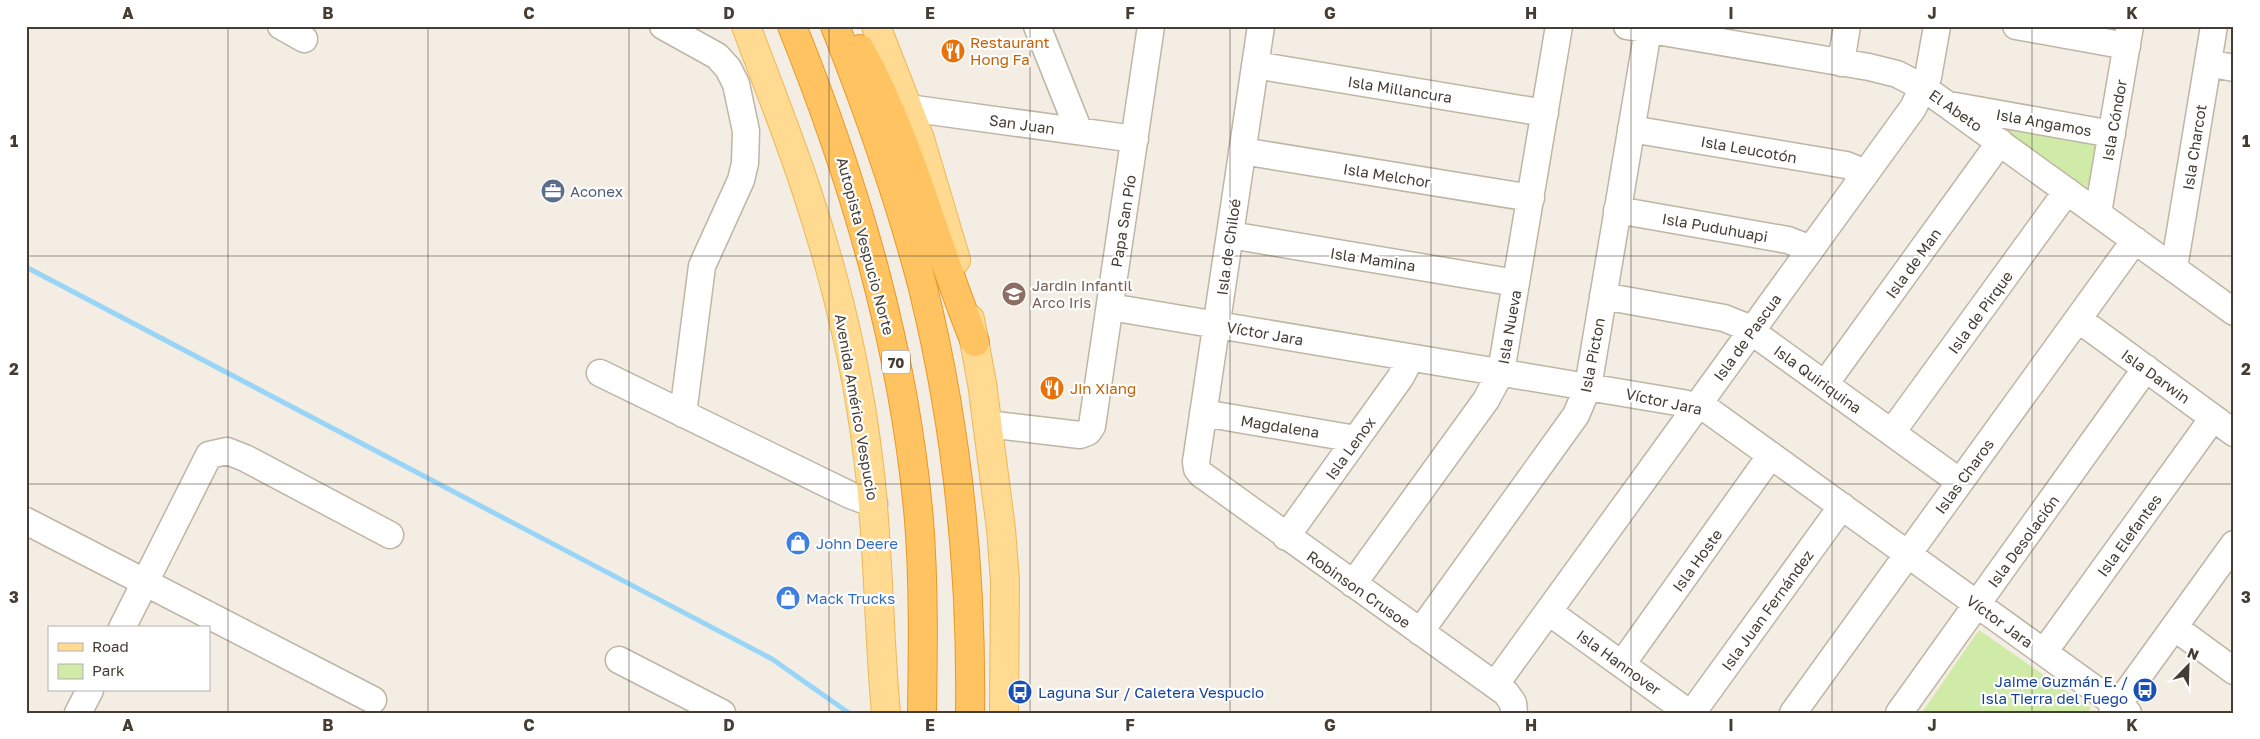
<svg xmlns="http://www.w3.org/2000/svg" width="2260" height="739" viewBox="0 0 2260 739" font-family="'Golos Text',sans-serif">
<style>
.green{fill:#d0eba8}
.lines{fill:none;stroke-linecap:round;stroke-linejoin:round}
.stream{stroke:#99d5f6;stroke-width:5}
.minor-casing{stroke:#bfb5a5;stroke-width:29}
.major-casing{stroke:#edb857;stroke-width:30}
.highway-casing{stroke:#e99826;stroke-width:30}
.minor{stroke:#fff;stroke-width:26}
.major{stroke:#ffda90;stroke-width:28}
.highway{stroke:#ffc362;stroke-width:28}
.grid{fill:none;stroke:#453d33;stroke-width:1;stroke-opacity:0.55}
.labels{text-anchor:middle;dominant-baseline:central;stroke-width:4.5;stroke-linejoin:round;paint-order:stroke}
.shield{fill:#fff;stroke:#7d7770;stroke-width:1}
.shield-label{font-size:14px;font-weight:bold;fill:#453d33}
.food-label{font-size:15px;fill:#c56008;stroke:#fff;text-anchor:start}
.street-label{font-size:15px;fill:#453d33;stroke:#fff}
.service-label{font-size:15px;fill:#4e5e75;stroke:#fff;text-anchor:start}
.education-label{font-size:15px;fill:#785e54;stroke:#fff;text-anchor:start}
.shop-label{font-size:15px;fill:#366cbe;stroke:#fff;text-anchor:start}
.transit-label{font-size:15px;fill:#164399;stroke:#fff;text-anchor:end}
.neatline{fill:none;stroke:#453d33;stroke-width:2}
.grid-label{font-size:16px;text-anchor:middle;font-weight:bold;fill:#453d33}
</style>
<rect width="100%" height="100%" fill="#f3ede3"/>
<path class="green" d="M1990,121l114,17 -9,56z
M1979,630l112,78 -3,5h-162l-3,-2z"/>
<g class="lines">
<path class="stream" d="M26,267l746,392 77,54"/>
<defs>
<path id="minor" d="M281,26l23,13
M663,26l54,30 11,12 8,16 10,47 -1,32 -4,17 -39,86 -19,148
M1037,26l42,105
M1261,26l-65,436 1,7 4,5 305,219 7,10 1,10
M1627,26l242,41 28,7 27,14 310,224
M2016,26l111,20
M1841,63l6,-37
M2208,63l26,5
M1255,65l290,48
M1955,106l157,28
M908,108l227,31
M1631,129l215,36 20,8
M1242,151l289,47
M1617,210l171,30 23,9
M2098,213l32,-187
M1230,235l286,48
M2174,268l40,-242
M1603,296l121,22 20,8 216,156
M1110,307l573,96 25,7 420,303
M2078,319l156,114
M600,373l250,122 24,9
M1825,384l175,-242
M1203,413l153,26
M987,424l93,11 8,-3 4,-6 59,-400
M1892,432l175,-241
M26,521l347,179
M1286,537l114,-159 6,-11 2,-10
M1353,584l133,-184 15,-28 58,-346
M1549,612l140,101
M2174,627l60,44
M122,628l87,-173 18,-4 18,7 145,77
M1420,632l156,-217 12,-28 60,-357
M2044,652l169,-234
M619,660l103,53
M1622,664l149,-209
M1495,685l418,-577 15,-31 9,-51
M78,713l12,-23
M1692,713l150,-207
M1793,713l342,-473
M1899,713l247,-345
M2112,713l122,-169"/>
<path id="major" d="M746,26c20,54 42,108 60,163 29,87 51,177 62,268 11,85 10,171 18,256
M876,26l44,113 36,121
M970,319l12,64 19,146 4,52 -1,132"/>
<path id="highway" d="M792,26c64,159 112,322 127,494 5,64 4,128 3,193
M835,26c34,86 65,173 88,262 34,139 49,282 47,425
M860,49c51,92 75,196 115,293"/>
</defs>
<use href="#minor" class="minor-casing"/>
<use href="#major" class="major-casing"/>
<use href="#highway" class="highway-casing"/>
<use href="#minor" class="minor"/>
<use href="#major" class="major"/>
<use href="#highway" class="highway"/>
</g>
<path class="grid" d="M228,26v687M428,26v687M629,26v687M829,26v687M1030,26v687M1230,26v687M1431,26v687M1631,26v687M1832,26v687M2032,26v687M26,256h2208M26,484h2208"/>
<defs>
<symbol id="restaurant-disc" viewBox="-11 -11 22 22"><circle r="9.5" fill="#e8710a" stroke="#fff"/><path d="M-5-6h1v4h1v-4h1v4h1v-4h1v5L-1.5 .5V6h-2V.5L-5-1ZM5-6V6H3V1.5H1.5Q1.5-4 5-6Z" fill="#fff"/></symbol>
<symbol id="office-disc" viewBox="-11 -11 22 22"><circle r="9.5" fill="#5c6f8a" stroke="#fff"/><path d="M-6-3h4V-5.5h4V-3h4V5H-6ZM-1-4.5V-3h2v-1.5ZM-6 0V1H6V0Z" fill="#fff"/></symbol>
<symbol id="school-disc" viewBox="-11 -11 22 22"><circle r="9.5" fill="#8d6e63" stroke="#fff"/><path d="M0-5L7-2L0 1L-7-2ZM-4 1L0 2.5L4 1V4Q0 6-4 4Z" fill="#fff"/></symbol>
<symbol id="shop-disc" viewBox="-11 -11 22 22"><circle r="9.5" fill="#3f7fe0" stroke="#fff"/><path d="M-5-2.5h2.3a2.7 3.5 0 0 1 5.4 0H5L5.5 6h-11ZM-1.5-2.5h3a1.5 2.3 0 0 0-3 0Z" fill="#fff"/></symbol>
<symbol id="bus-disc" viewBox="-11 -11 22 22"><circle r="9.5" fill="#1a4fb4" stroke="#fff"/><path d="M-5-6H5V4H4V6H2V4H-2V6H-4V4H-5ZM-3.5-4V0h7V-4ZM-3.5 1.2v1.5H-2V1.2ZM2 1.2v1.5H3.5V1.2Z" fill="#fff"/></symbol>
</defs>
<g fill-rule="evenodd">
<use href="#restaurant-disc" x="939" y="37" width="28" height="28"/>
<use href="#office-disc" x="539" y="177" width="28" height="28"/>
<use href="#school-disc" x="1000" y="280" width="28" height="28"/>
<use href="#restaurant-disc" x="1038" y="374" width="28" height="28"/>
<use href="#shop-disc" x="784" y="529" width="28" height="28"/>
<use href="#shop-disc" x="774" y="584" width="28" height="28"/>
<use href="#bus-disc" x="2131" y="676" width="28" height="28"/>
<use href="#bus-disc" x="1006" y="678" width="28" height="28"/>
</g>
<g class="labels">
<rect class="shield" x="882" y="350.5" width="28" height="23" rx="4"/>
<g class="shield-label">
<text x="896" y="362">70</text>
</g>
<g class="food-label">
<text x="970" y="42">Restaurant<tspan x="970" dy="17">Hong Fa</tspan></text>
<text x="1070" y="388">Jin Xiang</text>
</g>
<g class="street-label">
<text transform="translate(1400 89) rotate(9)">Isla Millancura</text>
<text transform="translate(1956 110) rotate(35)">El Abeto</text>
<text transform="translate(2114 120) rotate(-80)">Isla Cóndor</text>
<text transform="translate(2044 122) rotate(10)">Isla Angamos</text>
<text transform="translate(1022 124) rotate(8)">San Juan</text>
<text transform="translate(2194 147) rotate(-81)">Isla Charcot</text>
<text transform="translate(1749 149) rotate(10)">Isla Leucotón</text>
<text transform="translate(1387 175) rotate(9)">Isla Melchor</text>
<text transform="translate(1123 221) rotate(-81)">Papa San Pío</text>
<text transform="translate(1715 227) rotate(10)">Isla Puduhuapi</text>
<text transform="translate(866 246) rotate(75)">Autopista Vespucio Norte</text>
<text transform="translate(1228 247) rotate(-82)">Isla de Chiloé</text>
<text transform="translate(1373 259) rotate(9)">Isla Mamina</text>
<text transform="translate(1913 263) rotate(-54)">Isla de Man</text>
<text transform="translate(1980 312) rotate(-54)">Isla de Pirque</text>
<text transform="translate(1509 327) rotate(-80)">Isla Nueva</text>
<text transform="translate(1265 333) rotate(10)">Víctor Jara</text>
<text transform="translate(1747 337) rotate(-54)">Isla de Pascua</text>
<text transform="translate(1592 355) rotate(-79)">Isla Picton</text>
<text transform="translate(2156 376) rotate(36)">Isla Darwin</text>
<text transform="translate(1818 379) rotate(36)">Isla Quiriquina</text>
<text transform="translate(1664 401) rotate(12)">Víctor Jara</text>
<text transform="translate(857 407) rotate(80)">Avenida Américo Vespucio</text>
<text transform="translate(1280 426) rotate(9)">Magdalena</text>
<text transform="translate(1350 448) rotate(-54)">Isla Lenox</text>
<text transform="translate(1964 476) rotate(-54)">Islas Charos</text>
<text transform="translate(2129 535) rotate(-54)">Isla Elefantes</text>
<text transform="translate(2023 541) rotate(-54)">Isla Desolación</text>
<text transform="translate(1697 560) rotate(-54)">Isla Hoste</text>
<text transform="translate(1359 589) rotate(35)">Robinson Crusoe</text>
<text transform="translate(1767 610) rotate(-54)">Isla Juan Fernández</text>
<text transform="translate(2000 621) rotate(36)">Víctor Jara</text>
<text transform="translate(1619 662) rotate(36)">Isla Hannover</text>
</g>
<g class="service-label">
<text x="570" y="191">Aconex</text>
</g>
<g class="education-label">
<text x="1032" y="285">Jardin Infantil<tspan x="1032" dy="17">Arco Iris</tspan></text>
</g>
<g class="shop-label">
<text x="816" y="543">John Deere</text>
<text x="806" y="598">Mack Trucks</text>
</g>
<g class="transit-label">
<text x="2128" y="681">Jaime Guzmán E. /<tspan x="2128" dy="17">Isla Tierra del Fuego</tspan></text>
<text x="1038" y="692" text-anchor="start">Laguna Sur / Caletera Vespucio</text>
</g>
</g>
<rect width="2260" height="739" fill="none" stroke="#ffffff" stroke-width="55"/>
<rect x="48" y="626" width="162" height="65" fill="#ffffff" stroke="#b5b1ad"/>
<rect x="58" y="643" width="25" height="8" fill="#ffda90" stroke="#b5b1ad"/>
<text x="92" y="652" font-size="15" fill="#453d33">Road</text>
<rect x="58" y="664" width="25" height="15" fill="#d0eba8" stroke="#b5b1ad"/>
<text x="92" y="676" font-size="15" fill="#453d33">Park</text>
<g transform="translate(2188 666) rotate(23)" stroke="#ffffff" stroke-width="4" paint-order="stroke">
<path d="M0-4L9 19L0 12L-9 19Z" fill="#453d33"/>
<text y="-8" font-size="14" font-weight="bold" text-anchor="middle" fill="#453d33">N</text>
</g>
<rect x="28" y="28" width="2204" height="684" class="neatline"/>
<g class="grid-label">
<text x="128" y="19">A</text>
<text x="328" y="19">B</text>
<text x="529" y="19">C</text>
<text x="729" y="19">D</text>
<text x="930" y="19">E</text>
<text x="1130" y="19">F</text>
<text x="1330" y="19">G</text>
<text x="1531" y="19">H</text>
<text x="1731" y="19">I</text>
<text x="1932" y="19">J</text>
<text x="2132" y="19">K</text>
<text x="14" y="147">1</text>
<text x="2246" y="147">1</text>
<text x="14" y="375">2</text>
<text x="2246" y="375">2</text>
<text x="14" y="603">3</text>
<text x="2246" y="603">3</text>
<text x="128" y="731">A</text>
<text x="328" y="731">B</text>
<text x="529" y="731">C</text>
<text x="729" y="731">D</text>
<text x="930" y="731">E</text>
<text x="1130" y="731">F</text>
<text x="1330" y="731">G</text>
<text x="1531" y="731">H</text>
<text x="1731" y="731">I</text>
<text x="1932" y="731">J</text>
<text x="2132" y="731">K</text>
</g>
</svg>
